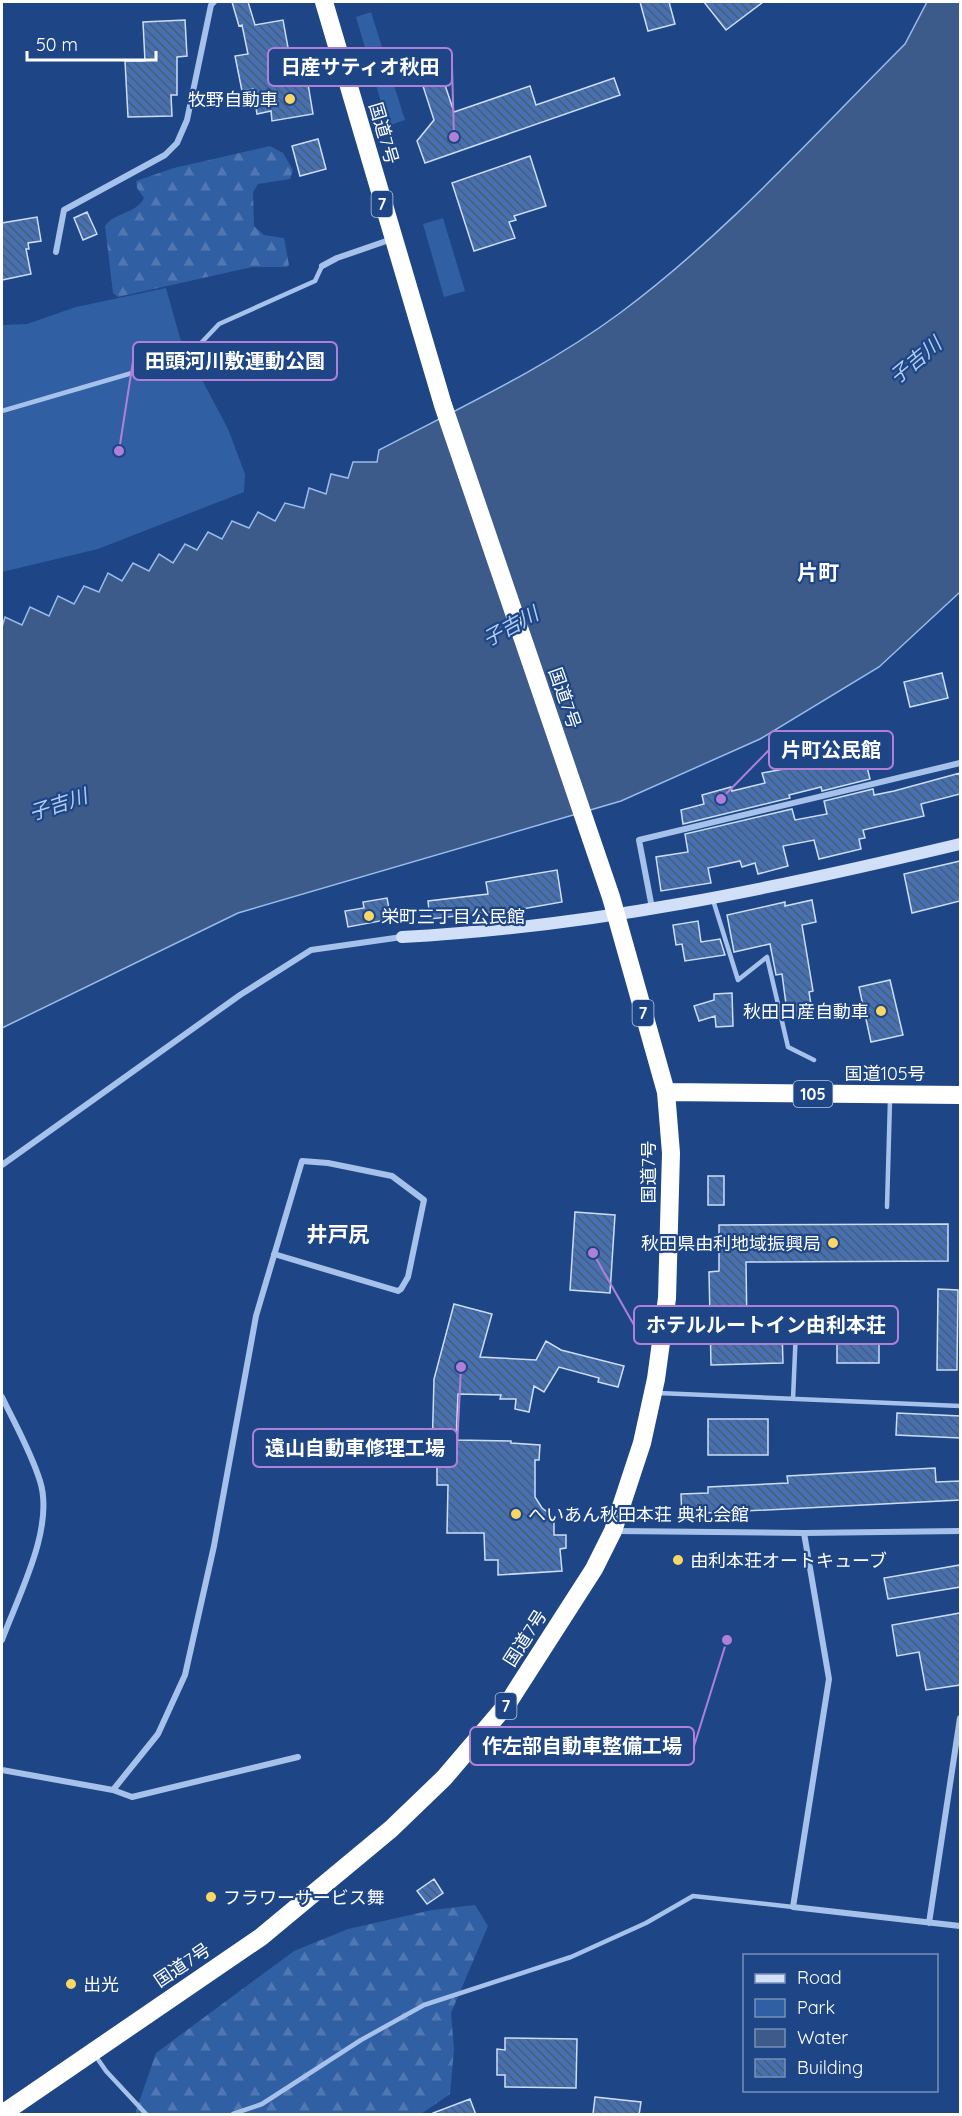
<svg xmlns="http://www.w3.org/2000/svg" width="962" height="2116" viewBox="0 0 962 2116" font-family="Quicksand,'Noto Sans JP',sans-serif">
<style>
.green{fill:#315fa3}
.forest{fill:url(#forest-firs)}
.water{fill:#3d5b8a;stroke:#99bcec;stroke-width:1.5}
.building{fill:url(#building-back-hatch);stroke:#cbddf8;stroke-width:1.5}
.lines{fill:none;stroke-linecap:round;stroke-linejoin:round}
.lane{stroke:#a6c2eb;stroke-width:4.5}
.street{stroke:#a6c2eb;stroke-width:6}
.secondary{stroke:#d1e0f8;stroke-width:12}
.highway{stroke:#fff;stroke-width:18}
.poi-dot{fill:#fad665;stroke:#1e4686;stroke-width:2}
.labels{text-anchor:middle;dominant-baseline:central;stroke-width:4.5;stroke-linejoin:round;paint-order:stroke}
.shield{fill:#1e4686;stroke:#bcc8db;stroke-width:1.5}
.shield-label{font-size:16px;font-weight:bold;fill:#fff}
.poi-label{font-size:18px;fill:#fff;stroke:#1e4686;text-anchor:start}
.street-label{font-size:18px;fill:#fff;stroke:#1e4686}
.water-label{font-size:20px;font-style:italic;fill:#b1ccf2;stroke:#1e4686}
.quarter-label{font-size:21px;font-weight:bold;fill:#fff;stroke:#1e4686}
.leader{fill:none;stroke:#b080d9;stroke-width:2}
.callout-dot{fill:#b080d9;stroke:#1e4686;stroke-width:2}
.callout{fill:#1e4686;stroke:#b080d9;stroke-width:2}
.callout-label{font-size:20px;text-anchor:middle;font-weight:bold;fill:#fff}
</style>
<defs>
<pattern id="forest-firs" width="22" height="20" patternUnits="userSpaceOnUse" patternTransform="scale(1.5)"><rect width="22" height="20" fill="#315fa3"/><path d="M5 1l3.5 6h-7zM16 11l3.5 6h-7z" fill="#5077b1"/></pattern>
<pattern id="building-back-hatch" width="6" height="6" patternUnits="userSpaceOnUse" patternTransform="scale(1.5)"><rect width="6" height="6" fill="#4670af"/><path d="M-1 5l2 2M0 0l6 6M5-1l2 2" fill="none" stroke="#495c79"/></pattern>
</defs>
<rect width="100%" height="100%" fill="#1e4686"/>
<path class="green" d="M371,12l34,108 -17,6 -32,-109z
M443,218l22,73 -21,6 -21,-73z
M166,288l14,50 48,91 17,45 -1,18 -146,57 -96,23v-247l25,-1 49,-17z"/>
<path class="forest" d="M270,146l13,7 10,17 -3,9 -32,5 -5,8 1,34 10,9 20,3 5,27 -2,2h-35l-134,30 -5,-4 -8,-67c10,-14 31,-12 39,-28l-7,-10 -1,-7 38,-13z
M475,1905l13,21 -37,87 3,36 -4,45 -29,20h-286l21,-61 138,-102 54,-22 84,-19z"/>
<path class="water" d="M927,2h33v590l-81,75 -119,72 -139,62 -383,112 -236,115v-401l3,-10 17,8 8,-18 19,9 9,-20 16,8 10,-18 15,6 9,-19 14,8 11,-18 16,8 10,-17 14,9 12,-19 12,6 11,-18 14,7 10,-18 17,7 9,-16 17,9 10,-18 19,5 5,-20 17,6 5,-20 17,4 5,-16h24l2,-12c82,-43 167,-82 241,-137 105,-78 193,-177 285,-269z"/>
<path class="building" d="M232,2h16l7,23 28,-5 12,66 13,-2 5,30 -41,7 -1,-10 -14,3 -4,-25 -11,2 -7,-35 13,-2 -6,-29 -3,1z
M640,2h29l6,22 -27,7z
M704,2h59l-37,28z
M185,20l2,36 -10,1v38h-6l1,21 -44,1 -3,-56h20l-2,-39z
M442,76l12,36 76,-26 6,19 78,-27 6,17 -195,68 -8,-22 17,-21 -12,-37z
M318,139l8,30 -26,7 -8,-30z
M530,156l16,50 -32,10 2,4 -7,2 6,16 -41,13 -22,-68z
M87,212l10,22 -14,6 -9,-22z
M37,217l4,24 -13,2 1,6h-3l5,25 -29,6v-57z
M942,673l6,25 -38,9 -6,-25z
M849,736l7,25 9,-2 5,20 -48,12 -1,-4 -32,8 1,3 -107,26 -2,-14 23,-6 -2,-9 29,-8 1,4 33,-8 -3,-10 61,-11 -5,-18z
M960,773v21l-39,10 3,12 -61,14 2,8 -6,1 2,10 -42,10 -5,-19 -31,6 5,20 -30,8 -3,-11 -13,4 -2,-6 -32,7 3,15 -50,8 -5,-34 32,-5 -3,-18 107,-25 3,11 32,-6 -3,-13 49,-12 1,6 20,-4z
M960,861v40l-48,12 -8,-39z
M557,870l5,32 -69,12 -1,-2 -62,7 -2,-18 60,-7 -2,-12z
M387,898l4,21 -43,8 -3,-16 19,-3 -1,-6z
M812,900l4,22 -14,3 11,66 -4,1 4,25 -17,2 -3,-15h-7l-4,-30 -6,1 -6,-31 -36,8 -7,-37 58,-13v4z
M698,921l3,21 19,-3 5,16 -40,6 -3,-17 -6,1 -3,-20z
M890,980l13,55 -32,7 -12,-55z
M732,993l1,33 -17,1 -1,-11 -16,5 -5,-15 20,-6v-6z
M708,1176h16v29h-16z
M575,1212l40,3 -5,78 -40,-3z
M948,1224v37l-202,1 1,69 35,-1 1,33 -72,2 -2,-93 10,-1v-46z
M938,1289l20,1 -1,80h-20z
M454,1304l38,10 -12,43 56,3 10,-19 15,9 63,16 -6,21 -20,-5 1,-4 -40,-11 -15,25 -10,-6 -5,26 -14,-3 1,-10h-16l1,-4 -43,-1 -2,46 55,1v2l29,2 -1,15h-4v37l7,11 12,9v18h12v13l-6,1 2,22 -64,4v-15h-13l-1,-27h-37l1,-48h-11v-31l-5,-1 2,-74z
M837,1338h42v25h-42z
M897,1413l63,3v22l-64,-3z
M708,1419h60v36h-60z
M935,1468l1,14 24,-1v19l-254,13v6l-24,1 -1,-26 27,-1v-6l80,-4 -1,-7z
M960,1565v22l-72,12 -4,-21z
M960,1613v72l-34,5 -7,-38 -22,4 -5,-31z
M434,1879l9,14 -16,11 -10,-13z
M505,2038l72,1 -1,49 -71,-1v-12h-8v-26l8,1z
M595,2097l46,5 -2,13 -46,-1z
M470,2099l6,16h-43v-2z"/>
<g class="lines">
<path class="lane" d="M2,411l130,-38 53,-13 34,-36 96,-43 7,-15
M713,900l25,80 29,-23 21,90 26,13
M887,1207l3,-107
M658,1393l302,13
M793,1399l3,-70
M95,2055l11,16 40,43
M233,2114l29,-10 99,-64 63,-35 147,-48 75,-34 47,-27 100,11"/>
<path class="street" d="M56,252l8,-42 101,-55 12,-12 10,-23 24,-115 3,-3
M322,266l15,-8 55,-19
M652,908l-13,-68 321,-77
M2,1165l238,-170 71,-45 91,-13
M2,1397c13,27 29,55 38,84 15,47 -22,115 -38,159
M616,1531l188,2 156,-2
M804,1533l25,146 -36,228 167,19
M2,1770l111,20 45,-56 27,-59 29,-129 42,-230 46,-155 26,2 64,13 32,24 -16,77 -7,12 -3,2 -124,-37
M113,1790l19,7 166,-40
M929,1923l31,-205"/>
<path class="secondary" d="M402,937c190,-10 374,-49 558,-93"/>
<path class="highway" d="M666,1092l294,3
M2,2114l259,-177 130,-108 53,-51 64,-75 86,-134 19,-38 29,-88 14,-64 11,-81 4,-145 -5,-61 -55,-195 -168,-492 -119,-403"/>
</g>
<g class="poi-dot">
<circle cx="290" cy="99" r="6"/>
<circle cx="369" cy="916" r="6"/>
<circle cx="881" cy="1011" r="6"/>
<circle cx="833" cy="1243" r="6"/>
<circle cx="516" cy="1514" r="6"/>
<circle cx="678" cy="1560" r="6"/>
<circle cx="211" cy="1897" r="6"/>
<circle cx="71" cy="1984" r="6"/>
</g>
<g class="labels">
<g class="shield">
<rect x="371.5" y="191" width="21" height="26" rx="4.5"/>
<rect x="632.5" y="1000" width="21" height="26" rx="4.5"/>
<rect x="793.5" y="1081" width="39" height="26" rx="4.5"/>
<rect x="495.5" y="1693" width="21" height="26" rx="4.5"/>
</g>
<g class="shield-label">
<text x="382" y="204">7</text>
<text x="643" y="1013">7</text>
<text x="813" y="1094">105</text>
<text x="506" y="1706">7</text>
</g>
<g class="poi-label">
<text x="278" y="99" text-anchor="end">牧野自動車</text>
<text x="381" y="916">栄町三丁目公民館</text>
<text x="869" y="1011" text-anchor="end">秋田日産自動車</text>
<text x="821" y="1243" text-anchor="end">秋田県由利地域振興局</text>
<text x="528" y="1514">へいあん秋田本荘 典礼会館</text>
<text x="690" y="1560">由利本荘オートキューブ</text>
<text x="223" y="1897">フラワーサービス舞</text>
<text x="83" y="1984">出光</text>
</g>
<g class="street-label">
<text transform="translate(384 133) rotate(74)">国道7号</text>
<text transform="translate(565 698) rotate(71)">国道7号</text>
<text x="885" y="1073">国道105号</text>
<text transform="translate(648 1172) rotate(-90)">国道7号</text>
<text transform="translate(525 1638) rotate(-57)">国道7号</text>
<text transform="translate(182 1965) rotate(-34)">国道7号</text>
</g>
<g class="water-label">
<text transform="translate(915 360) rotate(-40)">子吉川</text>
<text transform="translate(510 626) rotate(-29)">子吉川</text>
<text transform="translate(58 804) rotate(-18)">子吉川</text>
</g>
<g class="quarter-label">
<text x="818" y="572">片町</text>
<text x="338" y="1234">井戸尻</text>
</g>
</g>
<path class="leader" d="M454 137L452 67M119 451L133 361M721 799L769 750M593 1253L634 1325M461 1367L457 1448M727 1640L694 1746"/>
<g class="callout-dot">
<circle cx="454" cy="137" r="6"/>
<circle cx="119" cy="451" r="6"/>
<circle cx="721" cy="799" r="6"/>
<circle cx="593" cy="1253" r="6"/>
<circle cx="461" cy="1367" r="6"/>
<circle cx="727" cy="1640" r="6"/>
</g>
<g class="callout">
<rect x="268" y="48" width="184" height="38" rx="6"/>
<rect x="133" y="342" width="204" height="38" rx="6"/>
<rect x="769" y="731" width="124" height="38" rx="6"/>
<rect x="634" y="1306" width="264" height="38" rx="6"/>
<rect x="253" y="1429" width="204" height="38" rx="6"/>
<rect x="470" y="1727" width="224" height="38" rx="6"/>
</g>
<g class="callout-label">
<text x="360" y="74">日産サティオ秋田</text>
<text x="235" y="368">田頭河川敷運動公園</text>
<text x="831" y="757">片町公民館</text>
<text x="766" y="1332">ホテルルートイン由利本荘</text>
<text x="355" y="1455">遠山自動車修理工場</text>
<text x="582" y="1753">作左部自動車整備工場</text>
</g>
<rect width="962" height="2116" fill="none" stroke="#ffffff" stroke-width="6"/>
<rect x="743" y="1954" width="195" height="138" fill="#1e4686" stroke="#7890b6" stroke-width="1.5"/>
<rect x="755" y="1974" width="30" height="9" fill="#d1e0f8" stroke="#7890b6" stroke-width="1.5"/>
<text x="797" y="1984" font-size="18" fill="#ffffff">Road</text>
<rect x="755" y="1999" width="30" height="18" fill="#315fa3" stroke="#7890b6" stroke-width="1.5"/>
<text x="797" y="2014" font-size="18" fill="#ffffff">Park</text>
<rect x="755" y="2029" width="30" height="18" fill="#3d5b8a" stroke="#7890b6" stroke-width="1.5"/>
<text x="797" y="2044" font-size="18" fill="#ffffff">Water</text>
<rect x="755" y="2059" width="30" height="18" fill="url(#building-back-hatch)" stroke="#7890b6" stroke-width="1.5"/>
<text x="797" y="2074" font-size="18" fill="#ffffff">Building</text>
<path d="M27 51v9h129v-9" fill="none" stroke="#ffffff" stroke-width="3"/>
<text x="36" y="51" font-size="18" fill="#ffffff" stroke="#1e4686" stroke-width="4.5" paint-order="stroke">50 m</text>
</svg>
